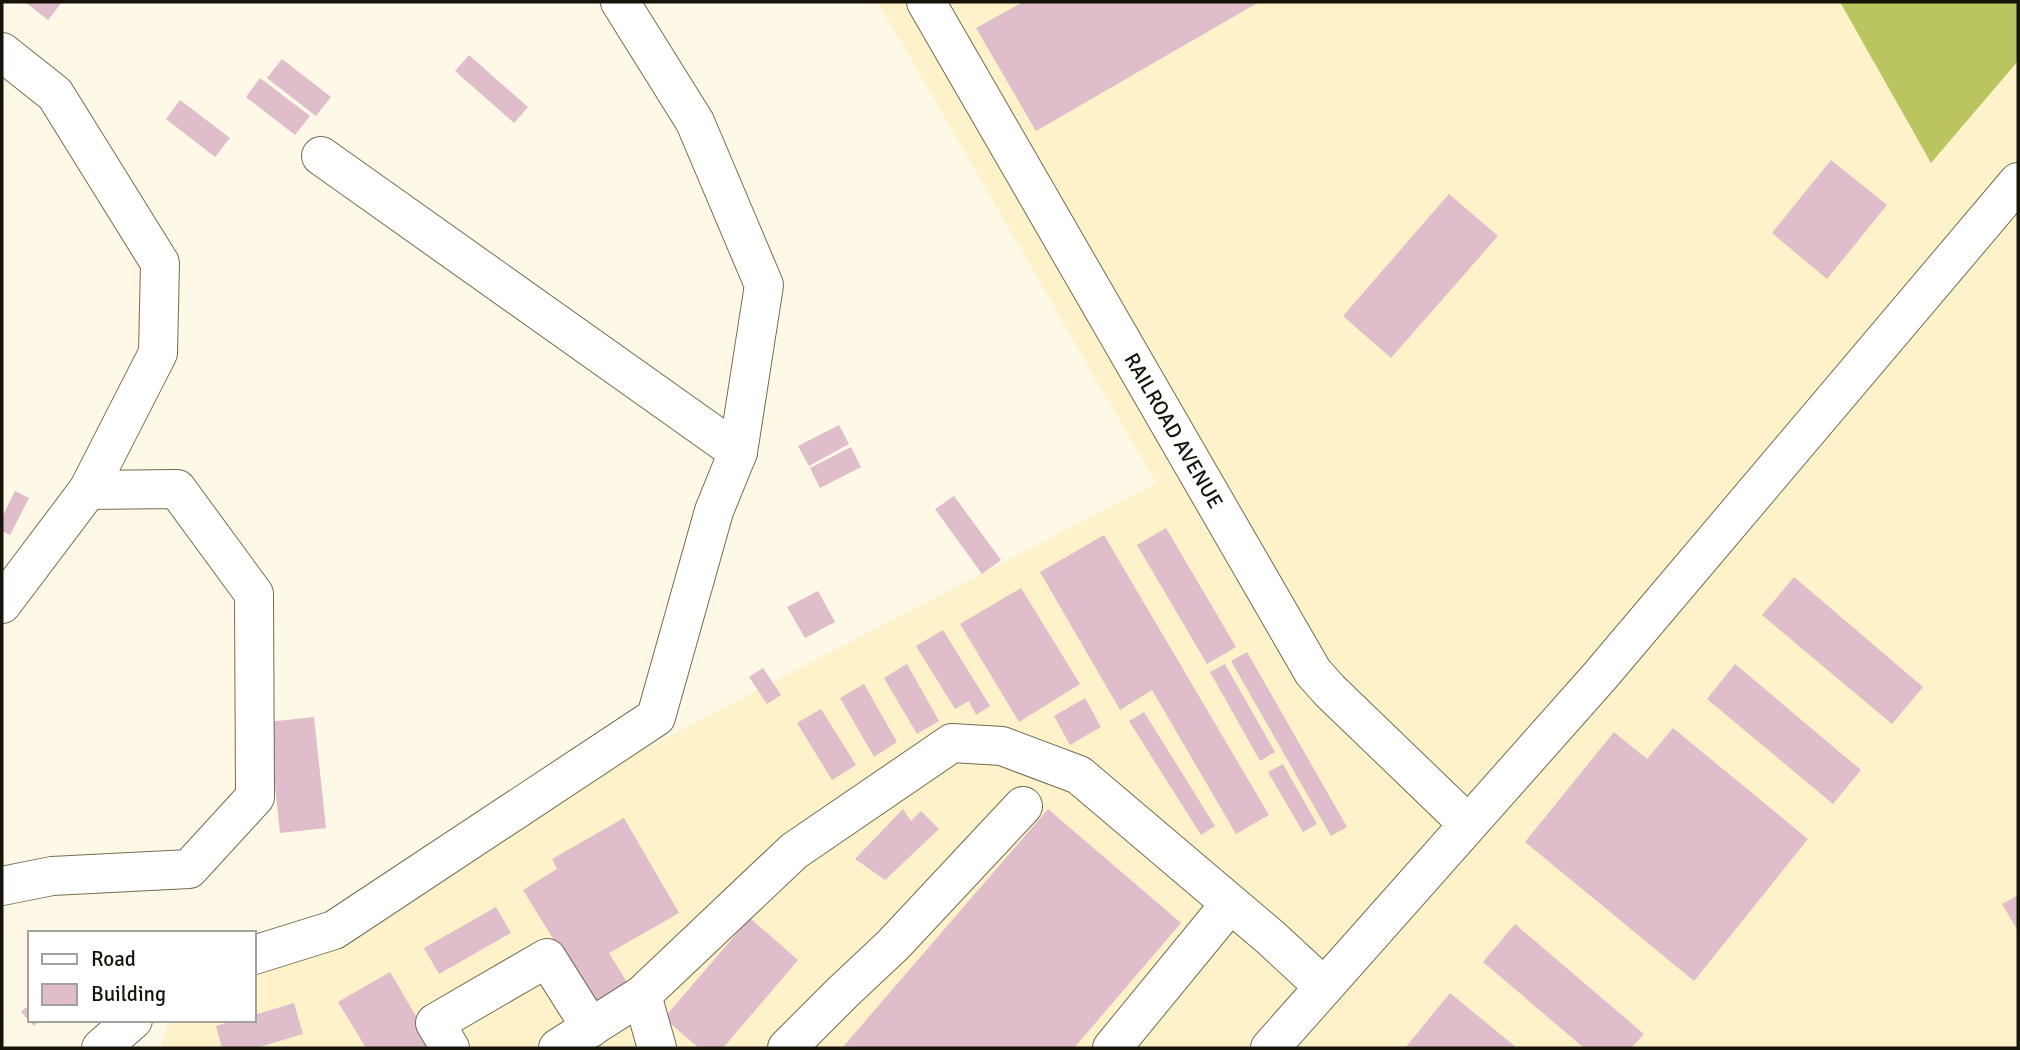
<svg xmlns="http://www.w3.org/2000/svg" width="2020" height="1050" viewBox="0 0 2020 1050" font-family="Signika,sans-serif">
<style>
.built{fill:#fef2ca}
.forest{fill:#bbc560}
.building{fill:#dfbdca}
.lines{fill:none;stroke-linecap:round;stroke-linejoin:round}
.minor-casing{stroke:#756c50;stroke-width:40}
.minor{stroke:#fff;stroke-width:38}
.labels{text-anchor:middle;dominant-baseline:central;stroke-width:7;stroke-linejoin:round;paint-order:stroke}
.street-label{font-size:21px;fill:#171308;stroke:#fff}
</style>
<rect width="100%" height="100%" fill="#fef9e6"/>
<path class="built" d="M878,2h962l91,161 87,-102v987h-1857l8,-28h85v-68l902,-469z"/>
<path class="forest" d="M1840,2h178v59l-87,102z"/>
<path class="building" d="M25,2h37l-14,18z
M1023,2h236l-223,129 -60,-103z
M469,55l59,52 -14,16 -59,-52z
M282,59l49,38 -15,19 -49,-38z
M260,78l50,38 -15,19 -49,-38z
M180,100l50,38 -15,19 -49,-38z
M1831,160l56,45 -60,74 -55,-46z
M1449,194l49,42 -107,122 -48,-42z
M839,425l10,19 -40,22 -11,-20z
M851,447l10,20 -41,21 -10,-20z
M15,491l14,7 -19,37 -8,-4v-14z
M954,496l47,64 -19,14 -47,-65z
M1166,528l70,119 -29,17 -70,-119z
M1104,535l165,280 -33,19 -84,-144 -32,20 -80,-138z
M1794,577l129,110 -31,37 -130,-109z
M1021,588l59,96 -61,38 -59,-98z
M818,591l17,31 -30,16 -18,-31z
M943,630l47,76 -14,9 -7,-14 -14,8 -39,-63z
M1247,652l100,175 -16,9 -100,-175z
M907,664l32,57 -22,13 -33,-56z
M1225,664l50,88 -15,9 -50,-89z
M1735,664l126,106 -28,34 -126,-105z
M763,668l18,27 -14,9 -18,-27z
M864,684l33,58 -23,15 -34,-59z
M1085,698l16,29 -31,18 -16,-29z
M821,709l35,56 -24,15 -35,-57z
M1144,712l71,114 -14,9 -72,-114z
M314,717l12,111 -46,5 -12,-111z
M1673,728l135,111 -114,142 -169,-139 89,-110 33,27z
M1283,764l34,60 -14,8 -35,-60z
M903,809l8,12 10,-10 18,18 -54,51 -30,-21z
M1048,809l133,114 -107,125h-232z
M624,818l55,95 -70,40 21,34 -34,21 -73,-118 34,-21 -5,-10z
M2018,895v36l-16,-27z
M496,907l15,26 -72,41 -15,-26z
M750,918l48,42 -75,88h-24l-35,-30z
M1515,924l129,110 -13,14h-47l-101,-86z
M390,972l45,76h-69l-28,-46z
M1450,993l67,55h-112z
M294,1003l9,31 -47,14h-34l-6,-22 20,-6h18v-5z
M30,1004v16h11l-7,6 -13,-14z"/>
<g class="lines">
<defs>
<g id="minor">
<path id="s1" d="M926,2l387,670 17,19 138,133"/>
<path d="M2,52l53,42 105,169 -2,90 -70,137"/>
<path d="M321,156l417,296"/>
<path d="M2,604l86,-114 89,-1 77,105 1,203 -66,72 -137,7 -50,10"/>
<path d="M254,955l80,-25 322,-213 58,-206 24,-59 26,-167 -69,-163 -75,-120"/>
<path d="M101,1048l32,-28"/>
<path d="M450,1048l-15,-25 112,-65 44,70"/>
<path d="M558,1048l84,-53"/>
<path d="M657,1048l-15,-53 152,-144 158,-108 50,3 77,29 191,162 54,50"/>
<path d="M787,1048l56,-56 50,-47 130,-139"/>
<path d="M1112,1048l118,-144"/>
<path d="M1270,1048l330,-372 418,-494"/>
</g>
</defs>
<use href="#minor" class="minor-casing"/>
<use href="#minor" class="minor"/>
</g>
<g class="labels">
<g class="street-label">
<text stroke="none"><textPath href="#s1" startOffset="495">RAILROAD AVENUE</textPath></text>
</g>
</g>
<rect width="2020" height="1050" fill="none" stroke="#171308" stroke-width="7"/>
<rect x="28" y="931" width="228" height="91" fill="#ffffff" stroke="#a2a19c" stroke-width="2"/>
<rect x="42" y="954" width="35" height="10" fill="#ffffff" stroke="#a2a19c" stroke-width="2"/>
<text x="91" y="966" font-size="21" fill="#171308">Road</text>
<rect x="42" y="984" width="35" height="21" fill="#dfbdca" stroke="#a2a19c" stroke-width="2"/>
<text x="91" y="1001" font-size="21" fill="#171308">Building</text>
</svg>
